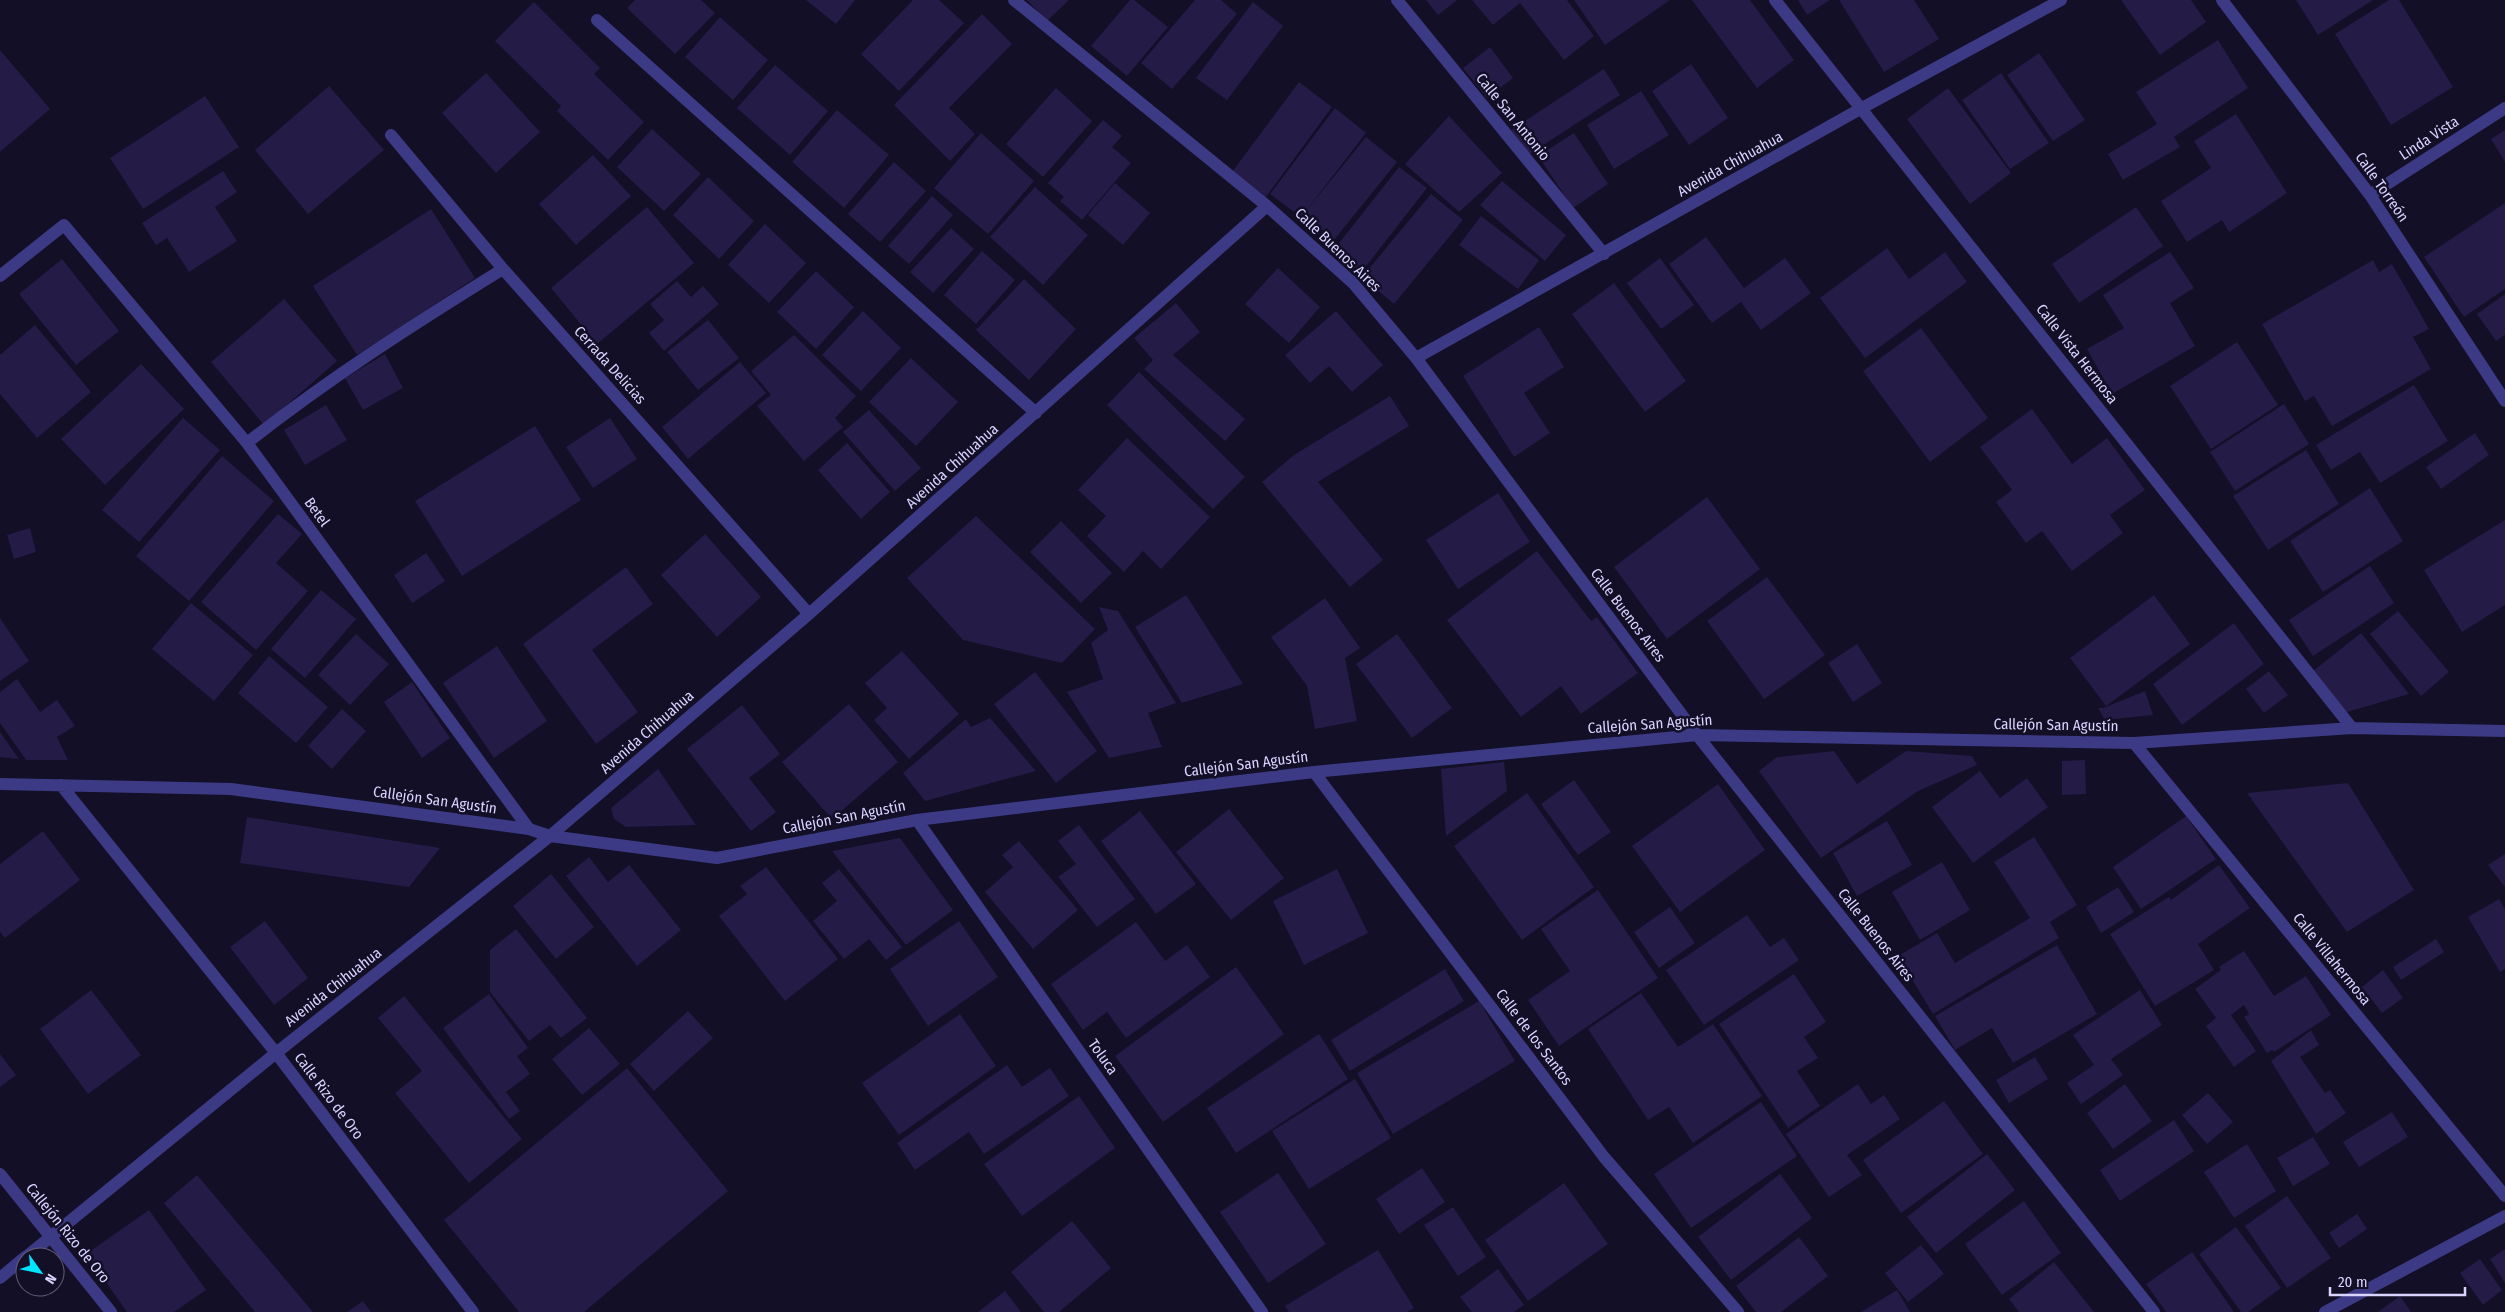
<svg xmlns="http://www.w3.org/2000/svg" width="2505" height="1312" viewBox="0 0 2505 1312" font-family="'Fira Sans Condensed',sans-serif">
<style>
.building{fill:#241b47}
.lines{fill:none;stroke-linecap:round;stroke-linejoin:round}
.street{stroke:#3d3a85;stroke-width:12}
.labels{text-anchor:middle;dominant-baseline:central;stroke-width:5;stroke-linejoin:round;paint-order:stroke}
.street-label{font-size:15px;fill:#d9d4ff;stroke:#130f26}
</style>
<rect width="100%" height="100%" fill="#130f26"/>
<path class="building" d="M635,0h66l14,13 -40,41 -48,-46z
M806,0h49l-19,24z
M913,0h26l25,23 -65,68 -38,-37z
M1027,0h42l-22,21z
M1130,0h4l34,27 -41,49 -36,-30z
M1195,0h26l16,14 -65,75 -31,-26z
M1426,0h31l-19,15z
M1472,0h95l27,36 -30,24 -44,-57 -27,22z
M1574,0h96l-65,45z
M1692,0h58l44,60 -37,28z
M1798,0h32l-23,15z
M1839,0h75l25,39 -55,33z
M2121,0h70l15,22 -46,33z
M2296,0h77l-55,35z
M2389,0h10l54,87 -62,38 -56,-91z
M534,2l66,66 -6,6 50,48 -36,38 -51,-49 4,-5 -66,-65z
M1253,2l30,24 -56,74 -31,-22z
M982,14l30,30 -63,64 26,26 -25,27 -56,-56z
M720,17l48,43 -35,40 -48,-43z
M2218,40l30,48 -74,49 6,10 -57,33 -15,-26 49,-30 -21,-32z
M1490,47l23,31 -26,20 -24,-30z
M0,50l50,59 -50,43z
M2039,53l46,67 -32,21 -46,-66z
M1691,64l37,54 -39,27 -37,-54z
M775,65l53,46 -38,44 -53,-47z
M1604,69l16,26 -92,60 -17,-25z
M486,73l54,59 -44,41 -54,-60z
M2001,73l48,70 -39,26 -48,-69z
M1299,82l33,25 -66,90 -34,-25z
M329,86l55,64 -76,64 -53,-64z
M1056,88l36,33 -49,56 -37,-33z
M1948,88l63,85 -41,31 -63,-85z
M1641,91l28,44 -55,34 -27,-44z
M205,96l34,51 -96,62 -33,-51z
M1335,108l31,25 -60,78 60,-74 31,25 -63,78 -31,-26 -2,3 -31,-23z
M837,110l52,45 -45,53 -52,-46z
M2236,114l51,79 -58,39 -7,-12 -35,22 -26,-41 50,-33 -17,-27z
M1449,116l53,57 -43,39 -54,-48z
M1103,120l19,16 -10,11 19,16 -49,57 -22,-19 4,-4 -16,-14z
M652,129l49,45 -37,37 -47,-44z
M2505,130v32l-14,-23z
M981,133l53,48 -46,53 -54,-46z
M1574,133l34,51 -35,24 -35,-52z
M593,155l38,41 -55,49 -37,-41z
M894,162l32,29 -46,51 -32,-28z
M1399,167l28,21 -67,86 -28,-22z
M223,171l14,21 -22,15 22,34 -48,31 -22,-34 -11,7 -14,-22z
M708,177l46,44 -35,38 -46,-44z
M1502,181l64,54 -21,26 -65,-56z
M1115,183l35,30 -27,32 -35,-30z
M1035,187l53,48 -45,50 -53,-48z
M1431,194l32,26 -69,84 -32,-27z
M932,196l21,19 -44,49 -21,-18z
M2505,203v86l-41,28 -40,-60z
M647,207l47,56 -97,81 -46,-56z
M2136,207l27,39 -84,57 -27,-39z
M431,209l44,69 -118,77 -44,-69z
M1481,216l58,44 -21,29 -59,-44z
M765,224l41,39 -37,40 -41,-38z
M951,228l23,21 -41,44 -23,-21z
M1706,237l38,51 41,-30 26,35 -50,37 -20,-28 -29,21 -43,-59z
M1887,248l22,31 36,-27 22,30 -102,76 -45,-60z
M982,251l33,29 -39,44 -32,-29z
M2170,252l24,36 -24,15 25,43 -83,48 -25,-45 37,-21 -21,-33z
M1660,258l34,47 -33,24 -34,-46z
M62,259l57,72 -43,34 -57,-71z
M2373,260l6,12 13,-8 37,65 -16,8 18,32 -99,57 -18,-30 -9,5 -43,-77z
M1278,268l42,39 -31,36 -44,-39z
M816,271l38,36 -38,42 -39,-37z
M1024,279l52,50 -47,51 -53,-50z
M677,281l14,16 12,-11 16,18 -55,47 -15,-18 15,-13 -14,-16z
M1614,283l72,98 -41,31 -73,-98z
M2505,294v41l-9,6 -19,-27z
M284,299l53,62 -73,64 -53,-63z
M1176,303l24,29 -27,23 72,64 -20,22 -81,-72 9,-9 -19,-22z
M863,311l38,37 -40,43 -39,-36z
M1336,311l47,54 -31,27 -23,-26 -19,17 -25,-28z
M708,320l31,38 -41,32 -31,-38z
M35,325l56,67 -54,46 -37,-44v-39z
M1539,327l25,40 -40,26 26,40 -36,24 -51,-81z
M1921,328l67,90 -58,44 -67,-91z
M794,335l62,61 -21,22 8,9 -39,34 -47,-55 14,-11 -20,-24z
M2237,342l41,63 -67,44 -41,-63z
M385,354l18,34 -40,22 -18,-32z
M911,358l47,44 -42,44 -47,-44z
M740,362l26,31 -78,66 -26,-32z
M141,364l43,45 -79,76 -44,-46z
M1139,372l106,105 -32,32 -106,-104z
M2414,385l34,56 -68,42 -20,-31 -29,18 -15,-25z
M1390,396l19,30 -91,56 65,78 -33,27 -88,-105 32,-27z
M2284,404l25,40 -74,47 -25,-39z
M326,405l21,35 -42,25 -21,-35z
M2032,409l40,55 35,-26 38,52 -35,25 13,18 -51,38 -30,-40 -16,12 -30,-41 16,-12 -32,-43z
M869,410l52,58 -26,23 -52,-59z
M183,418l37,32 -81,92 -37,-32z
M610,418l27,41 -44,29 -27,-41z
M535,426l46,74 -119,76 -47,-75z
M2475,433l14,22 -48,34 -15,-22z
M1127,438l83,79 -49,52 -18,-18 -19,21 -37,-36 19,-20 -28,-26z
M847,443l43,49 -29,27 -43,-49z
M2306,450l33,54 -71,46 -35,-54z
M222,456l52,45 -85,100 -53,-45z
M2370,488l33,53 -80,51 -33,-51z
M1498,493l32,49 -72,47 -32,-49z
M1707,497l53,72 -93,70 -53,-72z
M278,514l24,20 -26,29 32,28 -52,59 -55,-48z
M976,516l119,113 -33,34 -99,-23 -56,-62z
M2505,520v85l-43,27 -38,-62z
M1061,521l51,52 -31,30 -51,-51z
M30,528l6,24 -22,7 -7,-24z
M705,534l56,63 -44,40 -56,-62z
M1537,551l54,70 6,-4 41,56 -57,41 -20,-28 -40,31 -74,-97z
M426,553l19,28 -33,22 -18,-28z
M2370,566l24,37 -81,53 -24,-36z
M626,567l27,37 -61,46 46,62 -42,32 -73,-100z
M1767,577l58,78 -61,44 -57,-78z
M321,590l35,29 -51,59 -34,-29z
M1186,595l57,89 -61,19 -47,-76z
M2154,595l36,49 -84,62 -36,-48z
M1325,598l35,50 -15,10 12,63 -42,8 -8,-43 -36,-49z
M191,603l62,52 -39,46 -62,-52z
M1099,607l19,4 58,92 -28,10 14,34 -53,11 -42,-66 36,-13 -12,-36 17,-13z
M2398,611l51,61 -28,24 -51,-62z
M0,618l29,43 -29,20z
M2234,623l30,41 -82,61 -29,-41z
M2361,633l48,61 -62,18 -34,-41z
M356,634l33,30 -39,41 -32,-30z
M1397,634l55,74 -40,30 -56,-74z
M1857,644l25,39 -29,19 -25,-39z
M497,646l50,75 -53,37 -51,-75z
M902,651l57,63 -50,45 -35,-39 13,-12 -22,-25z
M269,656l59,51 -32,36 -58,-50z
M2269,671l19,24 -24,18 -18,-24z
M1035,672l62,79 -41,32 -62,-79z
M17,679l23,33 17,-12 18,26 -18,11 11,23h-42l-26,-37v-31z
M412,682l38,56 -28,20 -38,-56z
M2145,691l8,24 -48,5 -7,-12h5z
M849,704l49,58 -66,57 -50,-57z
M742,705l38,49 -31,24 27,34 -25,19 -64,-82z
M342,709l24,22 -34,38 -24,-23z
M990,718l46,53 -111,30 -22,-28 63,-54 5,8z
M0,732l19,27 -19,-2z
M1834,751l23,33 49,-33 66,5 5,9 -59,26 -97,67 -62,-87 18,-14z
M2085,760l1,34 -24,1v-34z
M1504,762l3,29 -61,45 -5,-67z
M658,769l38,56 -70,2 -12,-8 -3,-11z
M1980,771l20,27 27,-20 21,29 -75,56 -41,-56z
M1574,780l37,52 -33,23 -37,-51z
M2348,783l66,107 -67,42 -100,-139z
M1718,784l47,66 -85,62 -48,-66z
M1527,793l67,94 -72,53 -68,-94z
M1229,809l55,69 -53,42 -55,-68z
M1140,811l56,73 -40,30 -55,-73z
M2186,816l30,43 -75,50 -28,-42z
M247,817l193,31 -31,39 -169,-24z
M1887,821l25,44 -55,31 -24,-43z
M1079,825l56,74 -38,28 -39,-50 18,-13 -18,-23z
M43,831l37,49 -75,58 -5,-6v-68z
M2034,837l43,68 -27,17 9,16 -126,76 -35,-58 39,-23 18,30 75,-45 -36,-56z
M900,838l53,72 -47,35 -74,-94z
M1019,841l59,69 -45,39 -48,-57 28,-25 -11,-12z
M2505,854v33l-17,-22z
M589,857l19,25 21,-17 52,65 -44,36 -71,-90z
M1942,862l28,48 -50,30 -28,-48z
M2219,865l31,43 -52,36 16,26 -59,36 -45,-72 59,-37 2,3z
M766,867l72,92 -53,42 -66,-85 28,-22 -7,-8z
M839,869l63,78 -16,13 -17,-21 -25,20 -31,-38 24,-20 -15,-18z
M1337,869l31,64 -64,32 -31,-64z
M551,874l43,53 -38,32 -43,-53z
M2118,887l16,25 -33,21 -15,-26z
M1598,890l60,88 -99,68 -31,-46 42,-29 -29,-42z
M2499,899l6,10v60l-5,3 -32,-55z
M1670,907l25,36 -36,25 -25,-36z
M1747,915l23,32 14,-9 15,22 -95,65 -38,-55z
M265,921l43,57 -34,27 -44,-58z
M959,921l39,56 -70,49 -38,-57z
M1136,922l29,39 22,-16 23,32 -84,61 -19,-26 -24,18 -32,-46z
M516,929l71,89 -26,20 -11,-13 -21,16 -39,-49v-42z
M2436,939l8,13 -43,28 -8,-13z
M2057,945l40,69 -84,49 -21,-35 -37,22 -20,-34z
M2244,951l30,45 32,-20 25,39 -57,37 -2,-2 -5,3 -23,-36 5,-3 -5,-9 -13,10 25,36 -22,16 -28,-41 10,-8 -21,-29 26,-19 -2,-3z
M1236,967l48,67 -121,88 -48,-66z
M1445,969l19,32 -114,70 -19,-31z
M2383,970l20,28 -21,15 -20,-26z
M1794,974l32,48 -22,15 14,21 -21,13 23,35 -32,22 -69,-104z
M91,990l50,65 -53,39 -48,-65z
M2140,990l22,35 -51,34 12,16 -42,29 -14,-21 27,-18 -21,-30z
M1641,993l37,54 35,-23 49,72 -69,47 -24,-36 -21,13 -60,-91z
M489,994l39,54 -11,8 13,18 -24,18 14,19 -11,8 -66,-91z
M404,996l118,143 -53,44 -74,-90 27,-22 -44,-53z
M1479,1001l36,60 -122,73 -36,-61z
M688,1011l25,27 -59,53 -24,-27z
M960,1014l36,52 -97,69 -37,-52z
M589,1028l31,36 -38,31 -30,-36z
M2311,1030l8,15 -19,12 25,36 5,-3 16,23 -30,21 -45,-73z
M1319,1034l29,45 -112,74 -29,-45z
M0,1054l16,21 -16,12z
M2035,1057l13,22 -39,24 -13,-23z
M1007,1065l15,22 28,-19 19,28 -85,58 -15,-22 -54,38 -18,-27z
M627,1068l101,123 -144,121h-65l-75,-92z
M1355,1079l36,59 -82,51 -37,-58z
M1858,1084l13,20 13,-9 16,24 -53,36 15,20 -33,22 -43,-63z
M2125,1084l27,37 -39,28 -26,-36z
M2208,1093l25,29 -26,22 -25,-29z
M1079,1096l36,52 -93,68 -38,-52z
M1944,1101l39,53 -82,59 -38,-53z
M1761,1102l36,54 -106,72 -37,-54z
M2392,1112l16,25 -49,30 -16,-25z
M2174,1120l20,31 -74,50 -20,-31z
M2313,1137l17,27 -37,22 -16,-28z
M2247,1144l29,47 -42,27 -30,-46z
M1987,1154l28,36 -79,63 -29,-36z
M1422,1168l23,34 -46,32 -23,-35z
M1278,1173l48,71 -58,39 -48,-71z
M1780,1174l32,44 -81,62 -33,-43z
M197,1175l116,137h-58l-91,-109z
M1564,1183l44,61 -80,57 -43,-61z
M2287,1196l44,62 -44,30 -42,-62z
M2024,1201l37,52 -59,42 -37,-51z
M1453,1207l33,50 -28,19 -34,-51z
M149,1210l57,80 -32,22h-47l-41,-58z
M2357,1214l10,15 -28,19 -10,-15z
M1072,1221l39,47 -52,44h-15l-33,-40z
M2236,1227l45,61 -33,24h-7l-42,-58z
M1799,1237l29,39 -47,36h-25l-20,-26z
M1921,1245l23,29 -36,28 -23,-29z
M2505,1249v34l-15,-24z
M1378,1250l36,58 -7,4h-118l-4,-6z
M2192,1252l42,60h-68l-20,-28z
M2480,1259l22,31 -19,15 -23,-32z
M2054,1262l40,50h-75l-10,-13z
M1498,1269l26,36 -10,7h-42l-12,-15z
M1897,1290l13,22h-49z
M1005,1291l16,21h-43z
M2400,1296l11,16h-33z
M363,1301l8,11h-24z"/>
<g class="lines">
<path class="street" d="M1014,0l253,206 86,77 63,75 281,377 457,577
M1397,0l207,254
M1775,0l577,728
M2222,0l148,195 135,206
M597,20l439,393
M391,135l112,134 306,345
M2370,195l135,-87
M0,276l64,-51 183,218 282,386
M1416,358l446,-250 199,-108
M247,443c81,-64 167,-119 256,-174
M2134,743l371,453
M1314,772l290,385 134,155
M0,784l231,5 298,40 21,7 167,22 200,-38 397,-48 383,-37 437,8 218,-15 153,3
M61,785l215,268 197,259
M917,820l345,492
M0,1174l111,138
M26,1257l250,-204 274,-217 259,-222 458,-408
M0,1278l25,-21
M2325,1312l180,-96"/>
</g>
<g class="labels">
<g class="street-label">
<text transform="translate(1513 117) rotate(51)">Calle San Antonio</text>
<text transform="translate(2429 138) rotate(-33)">Linda Vista</text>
<text transform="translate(1730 164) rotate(-29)">Avenida Chihuahua</text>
<text transform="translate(2382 187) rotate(55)">Calle Torreón</text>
<text transform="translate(1338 250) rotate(44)">Calle Buenos Aires</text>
<text transform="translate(2077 354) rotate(52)">Calle Vista Hermosa</text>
<text transform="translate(610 365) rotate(48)">Cerrada Delicias</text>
<text transform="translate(952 466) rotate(-42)">Avenida Chihuahua</text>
<text transform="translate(317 512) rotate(54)">Betel</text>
<text transform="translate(1628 615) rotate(53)">Calle Buenos Aires</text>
<text transform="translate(1650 724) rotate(-4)">Callejón San Agustín</text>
<text transform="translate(2056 725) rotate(1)">Callejón San Agustín</text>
<text transform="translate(647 732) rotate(-41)">Avenida Chihuahua</text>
<text transform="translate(1246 764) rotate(-7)">Callejón San Agustín</text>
<text transform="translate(435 800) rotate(8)">Callejón San Agustín</text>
<text transform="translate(844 817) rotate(-11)">Callejón San Agustín</text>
<text transform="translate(1876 935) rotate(52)">Calle Buenos Aires</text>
<text transform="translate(2332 959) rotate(51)">Calle Villahermosa</text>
<text transform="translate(333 987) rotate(-38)">Avenida Chihuahua</text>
<text transform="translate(1534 1037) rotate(53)">Calle de los Santos</text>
<text transform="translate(1103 1057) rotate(55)">Toluca</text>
<text transform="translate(329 1096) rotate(53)">Calle Rizo de Oro</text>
<text transform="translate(68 1233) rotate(51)">Callejón Rizo de Oro</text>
</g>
</g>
<g transform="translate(40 1272) rotate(123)"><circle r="24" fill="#130f26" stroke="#625e7d"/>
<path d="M0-4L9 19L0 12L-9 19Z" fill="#00e5ff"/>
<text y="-8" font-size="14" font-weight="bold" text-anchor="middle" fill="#d9d4ff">N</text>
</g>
<path d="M2330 1287v8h135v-8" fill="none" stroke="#d9d4ff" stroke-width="2.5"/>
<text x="2338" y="1287" font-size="15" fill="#d9d4ff" stroke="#130f26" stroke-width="4" paint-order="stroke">20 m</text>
</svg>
